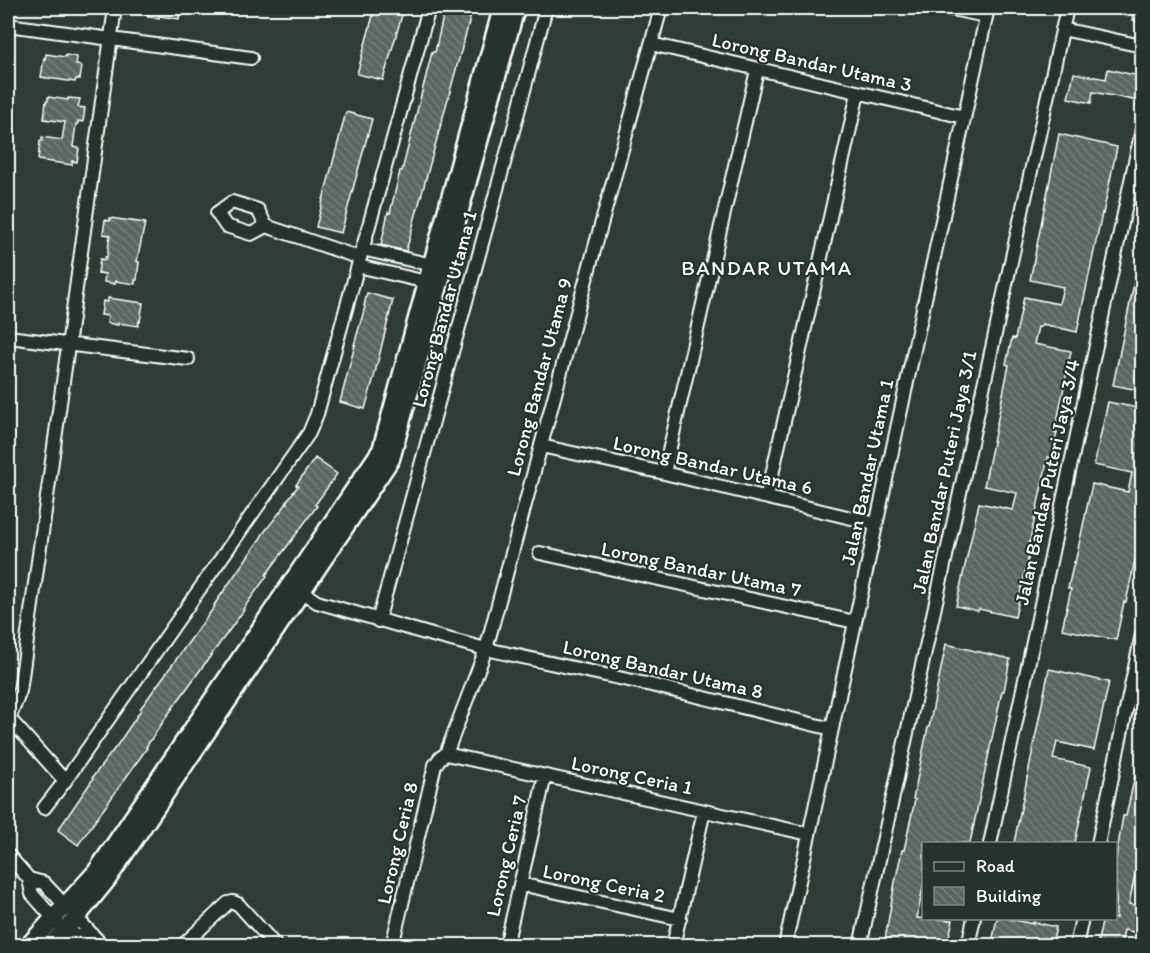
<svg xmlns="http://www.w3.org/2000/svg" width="1150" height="953" viewBox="0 0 1150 953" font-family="Itim,sans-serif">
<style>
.building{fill:url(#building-back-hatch);stroke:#fff;stroke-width:1.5}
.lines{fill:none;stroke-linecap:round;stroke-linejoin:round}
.street-casing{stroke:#fff;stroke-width:16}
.secondary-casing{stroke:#fff;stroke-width:21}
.street{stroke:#26332d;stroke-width:12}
.secondary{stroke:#26332d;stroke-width:16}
.labels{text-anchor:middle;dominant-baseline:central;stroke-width:4.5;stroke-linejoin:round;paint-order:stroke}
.street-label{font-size:20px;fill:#fff;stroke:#26332d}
.neighbourhood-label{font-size:21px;letter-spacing:1.5px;fill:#fff;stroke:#26332d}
</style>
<defs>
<pattern id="building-back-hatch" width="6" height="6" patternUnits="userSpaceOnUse" patternTransform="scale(1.5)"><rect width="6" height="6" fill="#5b6661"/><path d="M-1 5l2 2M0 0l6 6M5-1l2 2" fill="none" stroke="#747d79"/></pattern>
</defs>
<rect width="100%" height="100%" fill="#2f3b35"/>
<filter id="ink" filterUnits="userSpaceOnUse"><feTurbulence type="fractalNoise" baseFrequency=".0167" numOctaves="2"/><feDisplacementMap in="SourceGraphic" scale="12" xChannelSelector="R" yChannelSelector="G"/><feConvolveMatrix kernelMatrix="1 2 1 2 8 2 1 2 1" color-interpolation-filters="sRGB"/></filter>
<g filter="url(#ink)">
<path class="building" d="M138,8h42l-1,11 -20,-3v2l-11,-1v-2l-11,-2z
M375,8h29l-21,72 -26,-6z
M445,8h28l-67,243 -25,-6 7,-33 2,1 10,-42h2l30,-119h3z
M1134,8h9v14l-11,-2z
M46,54l19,3 1,-2 11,2 -1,8 6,1 -2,13h-4l-1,3 -34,-5 3,-19 1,1z
M1108,69l35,8 -5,24 -45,-9 -2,11 -23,-5 6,-25 32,6z
M48,97l20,3v-2l12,1 -2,8 7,1 -2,14 -5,-1v3h-2l-3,23 6,1 -2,14 -5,-1v4l-34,-5 2,-19h2v-4l20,3 3,-18 -21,-3 2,-18h2z
M346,112l26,7 -31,114 -25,-6z
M1059,134l58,13 -14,67 -1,-1 -25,119 -35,-8 -1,3h-3l-4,17 37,7 -16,81h2l-5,26 -4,-1 -21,97 2,1 -14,62 -36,-8 -1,2 -22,-5 23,-103 34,7 4,-17 -33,-7 25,-121 -3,-1 6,-26 3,1 9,-42 35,7 4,-17 -33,-7z
M110,218l35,5 -8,38 2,1 -2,18h-2v4l-20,-3v3l-11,-2 1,-8 -7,-1 2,-14 5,1v-3h2l3,-22 -7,-1 2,-14 5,1z
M1138,264l5,1v90l-6,26h6v10l-30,-6z
M367,293l26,7 -19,77 -9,32 -25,-7 15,-57h-1l11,-38 -1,-1z
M108,298l35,5 -3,19 -1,-1 -1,5 -20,-3v2l-11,-2 1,-7 -7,-1 2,-14 5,1z
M1108,402l35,7v115l-17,78h-2l-8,38 -54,-11 9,-40 -3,-1 6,-26 1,1 17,-79 36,8 4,-19 -38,-8z
M315,458l22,16 -22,31 2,1 -51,69 1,1 -24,33 1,1 -75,103 -23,34 1,1 -69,97 -20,-15 35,-51 -1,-1 26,-34 23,-34 -1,-1 75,-103 -1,-1 48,-69v-1l25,-32 -1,-1 12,-16 -2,-1z
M946,644l64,15 -6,32h-2l-32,152h-46v39l-7,36 36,2 -6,25h-63l11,-63 7,-32h2l6,-28 5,-22 -2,-1 15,-72h1z
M1049,669l60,13 -15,68 -37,-8 -4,17 38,8 -16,76h-61z
M1135,776l8,2v59l-14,67 14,3v27l-19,-4 -3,15h-24l6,-27h13v-60l7,-42h3z
M997,918h8l28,6v-2l23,5 -4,18h-47l-13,-2z"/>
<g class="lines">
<defs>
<path id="street" d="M947,8l39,8
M8,25l243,33
M1062,29l80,17
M651,44l313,73
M266,226l-8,-16 -26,-8 -15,11 9,13 25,8 15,-8 94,32
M362,249l75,17
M358,266l77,18
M8,337l180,22
M541,446l123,27 212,51
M664,473l93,-403
M767,497l91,-404
M540,553l315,69
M295,587l22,15 115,33 54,14 165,36 181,44
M378,621l138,-501 30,-112
M8,717l57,64
M9,719l11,-28 95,-683
M446,754l40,-105 93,-344 82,-297
M446,754l363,80
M44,808l21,-27 244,-348 8,-19 112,-406
M990,844l152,-715
M1098,844l44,-210
M8,855l21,24 3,15 22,25 11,12 16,6 9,9
M29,879l15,4 59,63
M520,884l160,35
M182,946l46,-43 5,-1 5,2 38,42
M392,946l43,-181 5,-7 6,-4
M506,946l39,-170
M673,946l31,-135
M785,946l203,-938
M860,946l207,-938
M968,946l6,-28
M1076,946l6,-28"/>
<path id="secondary" d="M28,946l68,-74 285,-422 121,-442
M50,946l27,-29 30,-37 284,-421 125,-451"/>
</defs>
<use href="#street" class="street-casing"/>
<use href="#secondary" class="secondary-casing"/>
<use href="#street" class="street"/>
<use href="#secondary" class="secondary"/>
</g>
</g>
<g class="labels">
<g class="street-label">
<text transform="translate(812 62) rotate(13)">Lorong Bandar Utama 3</text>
<text transform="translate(444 309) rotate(-75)">Lorong Bandar Utama 1</text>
<text transform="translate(539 377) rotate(-75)">Lorong Bandar Utama 9</text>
<text transform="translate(713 465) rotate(13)">Lorong Bandar Utama 6</text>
<text transform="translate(867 472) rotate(-78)">Jalan Bandar Utama 1</text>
<text transform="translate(944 472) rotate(-78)">Jalan Bandar Puteri Jaya 3/1</text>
<text transform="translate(1047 482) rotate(-78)">Jalan Bandar Puteri Jaya 3/4</text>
<text transform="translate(701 569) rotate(12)">Lorong Bandar Utama 7</text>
<text transform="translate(663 669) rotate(13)">Lorong Bandar Utama 8</text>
<text transform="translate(632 775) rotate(12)">Lorong Ceria 1</text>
<text transform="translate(397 843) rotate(-77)">Lorong Ceria 8</text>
<text transform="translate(506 856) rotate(-77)">Lorong Ceria 7</text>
<text transform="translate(604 883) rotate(12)">Lorong Ceria 2</text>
</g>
<g class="neighbourhood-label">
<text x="767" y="267">BANDAR UTAMA</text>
</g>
</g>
<rect width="1150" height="953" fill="none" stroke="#26332d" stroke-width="30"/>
<rect x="15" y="15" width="1120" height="923" fill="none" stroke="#fff" stroke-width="2" filter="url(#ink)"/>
<rect x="922" y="842" width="195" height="78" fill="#26332d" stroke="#7d8581" stroke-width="1.5"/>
<rect x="934" y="862" width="30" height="9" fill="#26332d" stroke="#7d8581" stroke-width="1.5"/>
<text x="976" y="872" font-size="18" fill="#ffffff">Road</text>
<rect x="934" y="887" width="30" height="18" fill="url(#building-back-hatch)" stroke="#7d8581" stroke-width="1.5"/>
<text x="976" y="902" font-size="18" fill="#ffffff">Building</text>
</svg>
